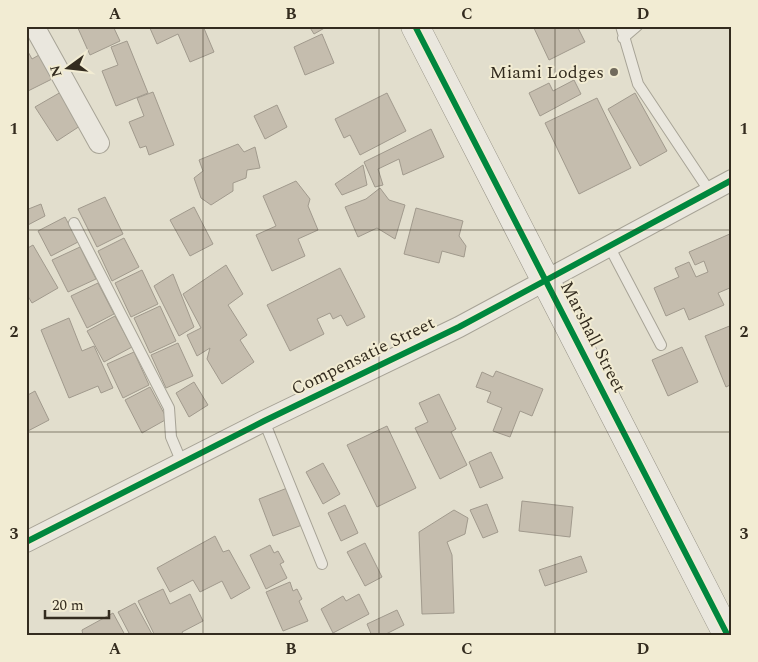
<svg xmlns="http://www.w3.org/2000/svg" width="758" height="662" viewBox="0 0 758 662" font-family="Spectral,serif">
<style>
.building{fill:#c5bdae;stroke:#a19a8d}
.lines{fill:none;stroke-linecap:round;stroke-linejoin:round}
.lane-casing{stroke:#a7a396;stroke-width:12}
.street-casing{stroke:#a7a396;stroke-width:22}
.secondary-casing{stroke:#969286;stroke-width:29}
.lane{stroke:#eae7de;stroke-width:10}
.street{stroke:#eae7de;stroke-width:20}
.secondary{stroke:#eae7de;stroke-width:28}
.cycleway-casing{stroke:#f2ecd3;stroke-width:9}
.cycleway{stroke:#00873e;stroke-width:6}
.grid{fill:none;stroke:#342c1f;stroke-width:1;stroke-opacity:0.55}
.poi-dot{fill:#716a5c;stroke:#f2ecd3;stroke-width:2}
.labels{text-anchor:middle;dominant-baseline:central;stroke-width:4;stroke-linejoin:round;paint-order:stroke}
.poi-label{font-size:18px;fill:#342c1f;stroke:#f2ecd3;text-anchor:end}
.street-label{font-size:18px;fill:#342c1f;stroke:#f2ecd3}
.neatline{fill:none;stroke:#342c1f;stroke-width:2}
.grid-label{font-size:16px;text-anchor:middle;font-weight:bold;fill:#342c1f}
</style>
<rect width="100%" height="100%" fill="#e2decd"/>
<path class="building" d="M77,26h36l7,15 -30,14z
M149,26h54l11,26 -24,10 -12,-28 -21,10z
M309,26h19l-14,8z
M533,26h44l8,16 -36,18z
M322,34l12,29 -29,12 -11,-28z
M127,41l21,52 -32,13 -14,-35 16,-6 -7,-18z
M26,48l6,11 7,-4 13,24 -26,13z
M574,80l7,14 -41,22 -11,-23 20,-10 4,8z
M61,92l19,34 -23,15 -22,-34z
M153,92l21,53 -25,10 -3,-9 -6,2 -11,-26 15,-6 -7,-18z
M387,93l19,38 -46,24 -10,-20 -6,3 -9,-19z
M635,93l32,58 -27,15 -32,-57z
M597,98l34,70 -52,26 -34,-71z
M277,105l10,22 -22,12 -11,-23z
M431,129l13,28 -41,18 -4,-16 -21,10 5,16 -8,2 -11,-25z
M238,144l6,8 11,-5 5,21 -13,2 -1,8 -13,5v8l-22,14 -10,-7 -7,-20 9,-7 -4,-11z
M363,165l4,20 -25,10 -7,-11z
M296,181l14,18 -2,7 10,24 -20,9 7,17 -33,15 -16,-36 20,-9 -13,-30z
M380,188l9,12 16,5 -10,34 -18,-11 -19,9 -13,-30 21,-8z
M105,197l18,37 -26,13 -19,-38z
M41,204l4,12 -19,10v-16z
M194,207l19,37 -23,12 -20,-36z
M416,208l47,13 -4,15 7,10 -2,11 -22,-6 -3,12 -35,-9z
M65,217l13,25 -27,14 -13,-25z
M732,233v54l-14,6 6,12 -35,15 -5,-12 -18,8 -12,-28 25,-11 -4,-9 14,-6 7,15 12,-5 -4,-11 -9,4 -6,-13z
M124,238l15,29 -27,14 -14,-30z
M33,245l25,43 -26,15 -6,-10v-44z
M80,247l16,32 -28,13 -16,-32z
M226,265l17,29 -15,11 19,30 -7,5 14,22 -32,22 -15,-25 3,-11 -13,8 -10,-21 14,-7 -18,-34z
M340,268l25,49 -18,9 -6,-11 -8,4 -3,-6 -13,6 7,15 -34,17 -23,-46z
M142,270l16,34 -27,13 -16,-34z
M173,274l21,53 -15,9 -25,-50z
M98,283l16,31 -27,14 -16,-32z
M160,306l16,35 -26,12 -16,-35z
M115,316l17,31 -28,15 -17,-31z
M69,318l13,33 12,-5 19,42 -12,5 -3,-7 -29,12 -28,-68z
M732,325v59l-6,3 -21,-51z
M178,343l15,33 -27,12 -15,-33z
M682,347l16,35 -30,14 -16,-36z
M134,352l15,33 -26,13 -16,-34z
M496,371l47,18 -11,27 -12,-5 -10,26 -17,-6 9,-23 -15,-6 4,-10 -15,-5 6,-15 11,5z
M194,382l14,23 -19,12 -13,-24z
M150,387l17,32 -25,14 -17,-33z
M35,391l14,29 -23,12v-36z
M439,394l17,35 -5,3 16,33 -27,14 -25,-51 13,-6 -9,-19z
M387,426l29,62 -39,19 -30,-62z
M491,452l12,26 -23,10 -11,-26z
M323,463l17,31 -17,10 -17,-32z
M295,485l15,37 -37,14 -14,-37z
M522,501l51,6 -3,30 -51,-6z
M487,504l11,28 -15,6 -13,-28z
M345,505l13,28 -17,8 -13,-28z
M454,510l14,8 -3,16 -18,8 5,13 2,58 -32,1 -3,-82z
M215,536l8,16 6,-2 21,38 -19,11 -9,-18 -22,11 -7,-12 -23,12 -13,-24z
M365,543l17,34 -17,9 -18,-34z
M270,545l4,8 4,-2 6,11 -4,2 7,14 -21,11 -16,-34z
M581,556l6,16 -42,14 -6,-16z
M290,582l3,9 4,-2 5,10 -3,2 9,20 -25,10 -17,-39z
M163,589l7,15 20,-10 13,27 -21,11 2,4h-29l-17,-35z
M359,594l10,20 -36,19 -12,-24 22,-13 3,5z
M135,603l18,33h-70l-1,-6 31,-17 12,22 4,-2 -11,-21z
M397,610l7,15 -22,11h-10l-5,-12z"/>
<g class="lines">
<defs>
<path id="lane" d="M621,26l17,58 72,108
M623,38l14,-12
M74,223l95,185 2,29 11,26
M609,246l52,99
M264,421l58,143"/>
<path id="street" d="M34,26l65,117
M26,542l238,-121 195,-94 273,-147"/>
<path id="secondary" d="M415,26l313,610"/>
</defs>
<use href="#lane" class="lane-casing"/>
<use href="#street" class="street-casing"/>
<use href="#secondary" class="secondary-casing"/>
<use href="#lane" class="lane"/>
<use href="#street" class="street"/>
<use href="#secondary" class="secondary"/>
<defs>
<path id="cycleway" d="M415,26l313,610
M26,542l238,-121 195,-94 273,-147"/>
</defs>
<use href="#cycleway" class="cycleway-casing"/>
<use href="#cycleway" class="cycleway"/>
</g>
<path class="grid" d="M203,26v610M379,26v610M555,26v610M26,230h706M26,432h706"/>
<circle class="poi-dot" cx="614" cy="72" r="5"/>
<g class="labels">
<g class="poi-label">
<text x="604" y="72">Miami Lodges</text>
</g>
<g class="street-label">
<text transform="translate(593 337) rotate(63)">Marshall Street</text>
<text transform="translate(363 356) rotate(-26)">Compensatie Street</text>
</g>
</g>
<rect width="758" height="662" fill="none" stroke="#f2ecd3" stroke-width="55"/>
<g transform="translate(68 68) rotate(255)" stroke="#f2ecd3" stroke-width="4" paint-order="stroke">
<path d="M0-4L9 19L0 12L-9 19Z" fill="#342c1f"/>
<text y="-8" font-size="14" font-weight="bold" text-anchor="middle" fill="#342c1f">N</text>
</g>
<path d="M45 610v8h64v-8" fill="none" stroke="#342c1f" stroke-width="2.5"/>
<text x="52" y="610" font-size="15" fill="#342c1f" stroke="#f2ecd3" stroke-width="4" paint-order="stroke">20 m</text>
<rect x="28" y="28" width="702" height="606" class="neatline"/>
<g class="grid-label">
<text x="115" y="19">A</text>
<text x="291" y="19">B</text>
<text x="467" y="19">C</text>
<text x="643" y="19">D</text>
<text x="14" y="134">1</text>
<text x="744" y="134">1</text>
<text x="14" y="337">2</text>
<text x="744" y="337">2</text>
<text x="14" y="539">3</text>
<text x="744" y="539">3</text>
<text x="115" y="654">A</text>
<text x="291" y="654">B</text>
<text x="467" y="654">C</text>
<text x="643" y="654">D</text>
</g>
</svg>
